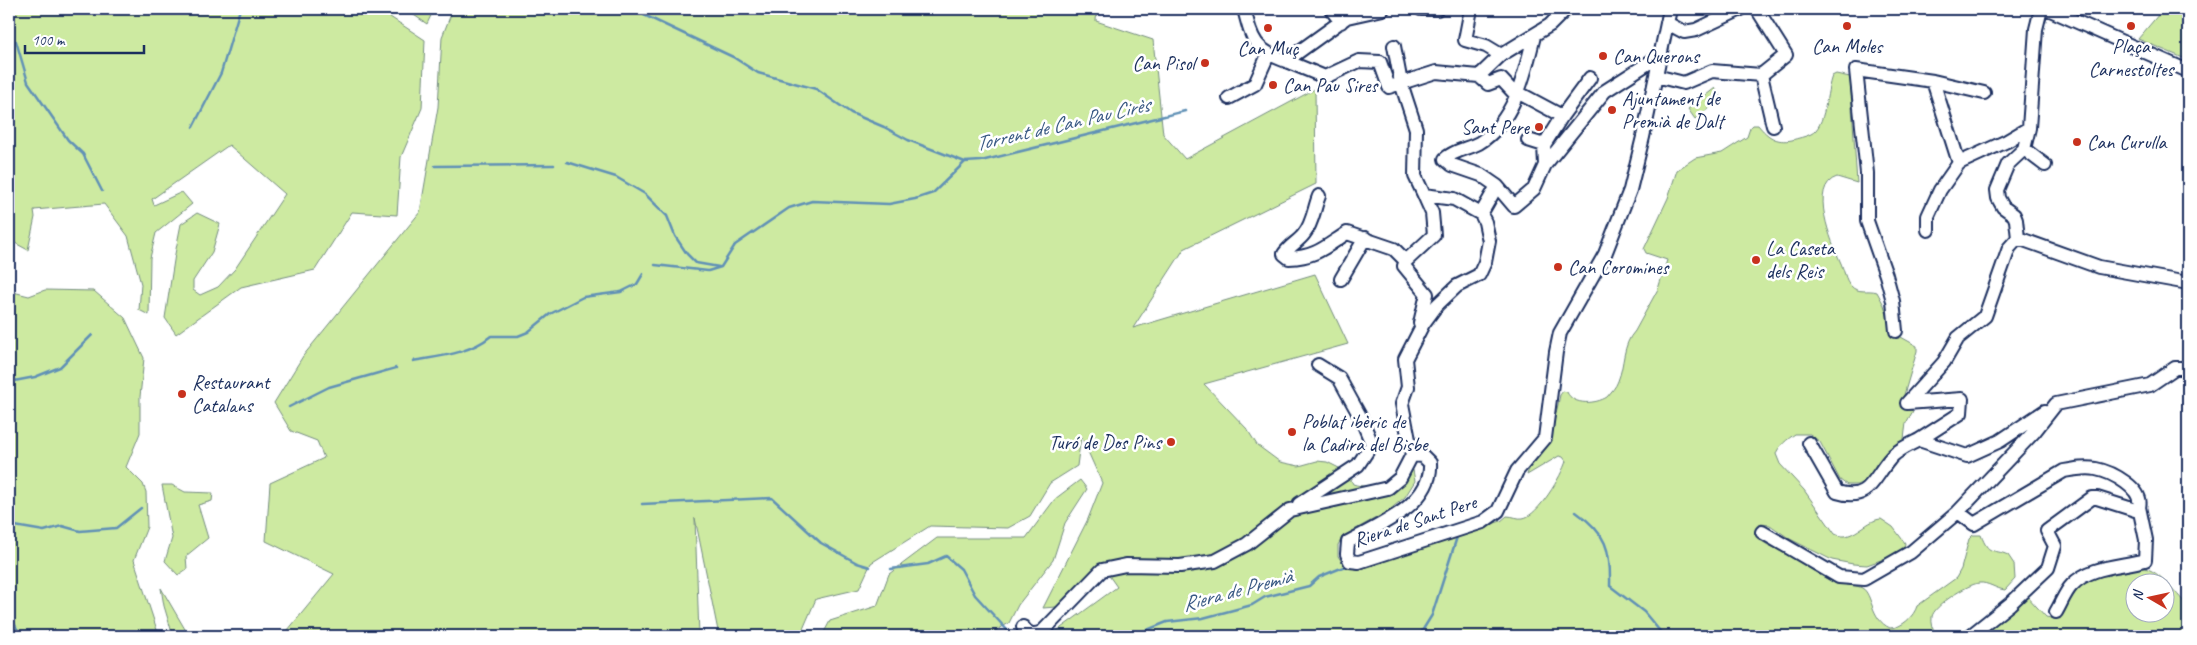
<svg xmlns="http://www.w3.org/2000/svg" width="2197" height="645" viewBox="0 0 2197 645" font-family="Caveat,sans-serif">
<style>
.green{fill:#cdeaa1;stroke:#748c80;fill-rule:evenodd}
.lines{fill:none;stroke-linecap:round;stroke-linejoin:round}
.stream{stroke:#6191b6;stroke-width:2.5}
.minor-casing{stroke:#1b2f5e;stroke-width:16}
.minor{stroke:#fff;stroke-width:12}
.poi-dot{fill:#c8321e;stroke:#fff;stroke-width:2}
.labels{text-anchor:middle;dominant-baseline:central;stroke-width:5;stroke-linejoin:round;paint-order:stroke}
.poi-label{font-size:20px;fill:#1b2f5e;stroke:#fff;text-anchor:start}
.street-label{font-size:20px;fill:#1b2f5e;stroke:#fff}
.water-label{font-size:21px;font-style:italic;fill:#385883;stroke:#fff}
</style>
<rect width="100%" height="100%" fill="#fff"/>
<filter id="ink" filterUnits="userSpaceOnUse"><feTurbulence type="fractalNoise" baseFrequency=".02" numOctaves="2"/><feDisplacementMap in="SourceGraphic" scale="10" xChannelSelector="R" yChannelSelector="G"/><feConvolveMatrix kernelMatrix="1 2 1 2 8 2 1 2 1" color-interpolation-filters="sRGB"/></filter>
<g filter="url(#ink)">
<path class="green" d="M9,9h369l47,31 -3,68 -21,49 -4,58 -45,-3 -37,58 -74,17 -65,47 -11,-16 10,-64 6,-30 16,-11 23,11 -8,28 -19,29v9l7,5 18,-8 17,-18 50,-75 -56,-49 -77,54 2,6 28,-13 10,12 -36,29 -6,25 -1,57 -10,-5 2,-26 -13,-48 -24,-32 -70,6 1,7 -7,33 -13,-7 -6,-16z
M405,9h29l-7,15z
M453,9h644l-1,12 57,19 10,94 22,25 130,-70 1,95 -132,65 -51,79 182,-54 33,70 -144,40 43,45 10,16 23,17 19,4 18,-5 10,1 26,13 -2,5 2,4c18,6 37,-1 47,-17l13,3 2,11 -10,16 -18,15 -44,24 -5,9v11l4,6 15,7 144,-48 6,-5c6,0 11,3 16,2 15,-2 39,-43 43,-57l-3,-4 -4,-1 -32,19c2,-10 11,-15 16,-23 9,-17 13,-38 17,-57l3,-4 4,1c6,14 29,12 40,5 4,-5 9,-10 11,-16 7,-17 4,-36 17,-50l23,-42 9,-29 -21,-7 -2,-4 24,-51 9,-28 18,-12 27,-5 25,-16 3,-9 3,-3h5c10,12 18,18 34,15 6,-2 13,-3 19,-6 15,-7 15,-43 21,-58l4,-2 14,3 7,106 -20,-6c-29,9 -5,66 3,84 4,8 5,19 11,25 7,8 17,3 26,6l7,13 8,27 25,14v5l-16,54 3,3 9,3 -7,12 -2,16 -38,41 -9,5h-10l-7,-5 -20,-38 -10,-8h-15c-7,5 -17,12 -19,20l4,10 24,26 31,44c17,9 30,-14 46,-15l12,8 12,16 -1,5 -12,8 -25,9 -14,-1 -21,-4 -42,-21 -20,-14 -9,-1 -6,7 5,9 8,5c23,9 42,26 64,36 10,4 22,3 30,7 11,6 8,31 28,40 12,0 24,-12 27,-22l39,-28 5,-9 8,-30 4,-4h8c8,21 11,13 27,20l6,9 1,15 -10,11c-9,-1 -17,-8 -26,-7 -11,1 -46,23 -47,34 -1,6 2,13 2,19h-884l67,-49 -17,-24 -44,44 -13,1 45,-89 14,-36 -21,-47 -4,30 -27,17 -20,33 -22,12 -78,-2 -59,37 -12,26 -43,10 -16,37h-81l-24,-118 4,118h-416l51,-62 -68,-33 4,-58 54,-25 -7,-17 -26,-10 -17,-28 29,-47 117,-144 18,-105 4,-70z
M2152,9h36v51l-50,-21 21,-25z
M1715,88l7,10 -27,21 -7,-10z
M45,290l49,1 31,27 19,40 -4,39v36l-14,34 17,17 3,8 1,35 -13,33 25,76h-150v-345l20,5z
M1080,480l7,9 -22,34 -12,37 -35,45 -9,18 -17,10 -11,3h-159l8,-15 47,-15 12,-32 48,-36h89l29,-39z
M162,485h10l13,7 28,1 -1,8 -14,4 10,33 -22,18 1,13 -9,6 -13,-14 7,-23z
M2138,567c20,0 37,26 50,39v30h-215l54,-40 19,21 10,2c13,-12 18,-33 36,-41 15,-7 32,-2 46,-11zM2134,582h30v30h-30z
M161,588l28,48h-16l-9,-30z"/>
<g class="lines">
<path class="stream" d="M639,9l5,6 89,42 25,16 58,16 35,24 33,14 24,13 57,22
M9,15l1,9
M16,41l12,41 40,58 15,14 19,37
M193,127l28,-54 19,-64
M567,162l49,15 29,17 22,22 8,20 12,18 9,9 23,4
M435,166l119,-1
M655,265l53,6 13,-4 14,-22 54,-37 23,-7 77,3 26,-5 18,-6 32,-31 16,-1 204,-50
M413,361c27,-5 56,-7 78,-25h27l10,-4 22,-18 33,-17 38,-5 16,-8 6,-10
M9,382l26,-5 25,-10 32,-32
M289,407l40,-20 67,-19
M642,504l130,-6 49,45 36,20 13,4
M1576,512c30,21 35,37 34,74l34,26 20,24
M9,525l35,6 18,-5 18,5 36,-3 25,-20
M891,569l37,-5 18,-8 15,13 14,26 33,36
M9,614l12,22
M1132,636l35,-14 36,-4 49,-13 13,-8 44,-11 10,-9 27,-11
M1419,636l13,-21 25,-78"/>
<defs>
<path id="minor" d="M1244,9c8,31 10,41 42,52l61,-44 36,-8
M1331,9l10,13
M1421,9h16
M1471,9l-6,31 21,6 15,9
M1757,9l29,46 -25,20
M2041,9l-5,20 -7,99 -5,21 -16,15 -11,26 1,8 5,9 11,8 2,5 2,18 81,29 89,16
M2048,9l140,62
M1667,23l17,9 12,-2 45,-21
M1286,61l39,16 34,-16 21,1 9,25 47,-15 43,4 22,-21 49,-30 16,-16
M1761,75l12,51
M1479,76l9,8 13,-5 15,16
M1656,76l28,7 28,-12 49,4
M1933,81l26,82
M1517,92l45,24
M1229,98l26,-14 13,-29
M1528,140l16,5
M2024,149l21,16
M1545,165l-1,-20 18,-29 28,-38
M1497,186l17,20 20,-17 11,-24 60,-74 56,-36
M1319,196c-5,12 -6,27 -15,38 -6,8 -14,11 -20,20l5,4c27,-1 36,-11 58,-25l47,16 12,12
M1481,214l16,-28 -16,-11 -29,-10 -7,-6c9,-9 23,-10 34,-16 36,-22 46,-70 55,-107
M1928,230v-14l12,-26 19,-27 48,-22 22,-13
M2018,238l-9,10 -24,68 -27,22 -14,24 -37,41 55,-4 -1,14 -42,27 48,16 33,-15 45,-30
M1341,279l24,-41
M1420,323l7,-29 -23,-28 2,-5 28,-26 -2,-22 -8,-18
M1896,331l-3,-30 -7,-26 -19,-54v-48l-11,-103 77,11 51,12
M1809,443l28,49c32,10 36,-13 52,-32 6,-9 20,-15 30,-20
M1412,455l11,1 7,7c3,41 -51,62 -82,79l-1,12 3,7 9,1 124,-40 15,-11 19,-40 28,-33 11,-86 4,-19 45,-79 25,-64 13,-53 27,-128
M1299,504l59,-39 14,-21 -11,-26 -22,-40 -21,-13
M1762,532l77,45 25,2 47,-27 47,-40
M2056,612c5,-8 9,-20 16,-27 18,-19 48,-18 73,-25l1,-20 -7,-33
M1023,627c5,8 12,9 20,4l59,-61 24,-5 54,1 35,-5 32,-17 43,-34 98,-22 12,-10 12,-23 -10,-51 6,-17 -3,-28 18,-35 14,-19 20,-19 22,-11 6,-13 4,-21 -4,-19 -4,-8 -27,-15 -30,-4 -9,-19 1,-47 -15,-46 -7,-37
M1970,636l40,-32 38,-36 7,-22 -8,-15 45,-33h5l38,12 4,-3c5,-18 -27,-35 -43,-38 -10,-2 -21,0 -32,2l-90,53 -16,-12 76,-80 22,-28 94,-19 25,-17h13"/>
</defs>
<use href="#minor" class="minor-casing"/>
<use href="#minor" class="minor"/>
</g>
</g>
<g class="poi-dot">
<circle cx="1847" cy="26" r="5"/>
<circle cx="2131" cy="26" r="5"/>
<circle cx="1268" cy="28" r="5"/>
<circle cx="1603" cy="56" r="5"/>
<circle cx="1205" cy="63" r="5"/>
<circle cx="1273" cy="85" r="5"/>
<circle cx="1612" cy="110" r="5"/>
<circle cx="1539" cy="127" r="5"/>
<circle cx="2077" cy="142" r="5"/>
<circle cx="1756" cy="260" r="5"/>
<circle cx="1558" cy="267" r="5"/>
<circle cx="182" cy="394" r="5"/>
<circle cx="1292" cy="432" r="5"/>
<circle cx="1171" cy="442" r="5"/>
</g>
<g class="labels">
<g class="poi-label">
<text x="1847" y="46" text-anchor="middle">Can Moles</text>
<text x="2131" y="46" text-anchor="middle">Plaça<tspan x="2131" dy="23">Carnestoltes</tspan></text>
<text x="1268" y="48" text-anchor="middle">Can Muç</text>
<text x="1613" y="56">Can Querons</text>
<text x="1195" y="63" text-anchor="end">Can Pisol</text>
<text x="1283" y="85">Can Pau Sires</text>
<text x="1622" y="98">Ajuntament de<tspan x="1622" dy="23">Premià de Dalt</tspan></text>
<text x="1529" y="127" text-anchor="end">Sant Pere</text>
<text x="2087" y="142">Can Curulla</text>
<text x="1766" y="248">La Caseta<tspan x="1766" dy="23">dels Reis</tspan></text>
<text x="1568" y="267">Can Coromines</text>
<text x="192" y="382">Restaurant<tspan x="192" dy="23">Catalans</tspan></text>
<text x="1302" y="421">Poblat ibèric de<tspan x="1302" dy="23">la Cadira del Bisbe</tspan></text>
<text x="1161" y="442" text-anchor="end">Turó de Dos Pins</text>
</g>
<g class="street-label">
<text transform="translate(1415 521) rotate(-18)">Riera de Sant Pere</text>
</g>
<g class="water-label">
<text transform="translate(1062 124) rotate(-13)">Torrent de Can Pau Cirès</text>
<text transform="translate(1237 590) rotate(-15)">Riera de Premià</text>
</g>
</g>
<rect width="2197" height="645" fill="none" stroke="#fff" stroke-width="30"/>
<rect x="15" y="15" width="2167" height="615" fill="none" stroke="#1b2f5e" stroke-width="2" filter="url(#ink)"/>
<g transform="translate(2150 598) rotate(279)"><circle r="24" fill="#ffffff" stroke="#a4acbf"/>
<path d="M0-4L9 19L0 12L-9 19Z" fill="#c8321e"/>
<text y="-8" font-size="14" font-weight="bold" text-anchor="middle" fill="#1b2f5e">N</text>
</g>
<path d="M25 45v8h119v-8" fill="none" stroke="#1b2f5e" stroke-width="2.5"/>
<text x="32" y="45" font-size="15" fill="#1b2f5e" stroke="#ffffff" stroke-width="4" paint-order="stroke">100 m</text>
</svg>
